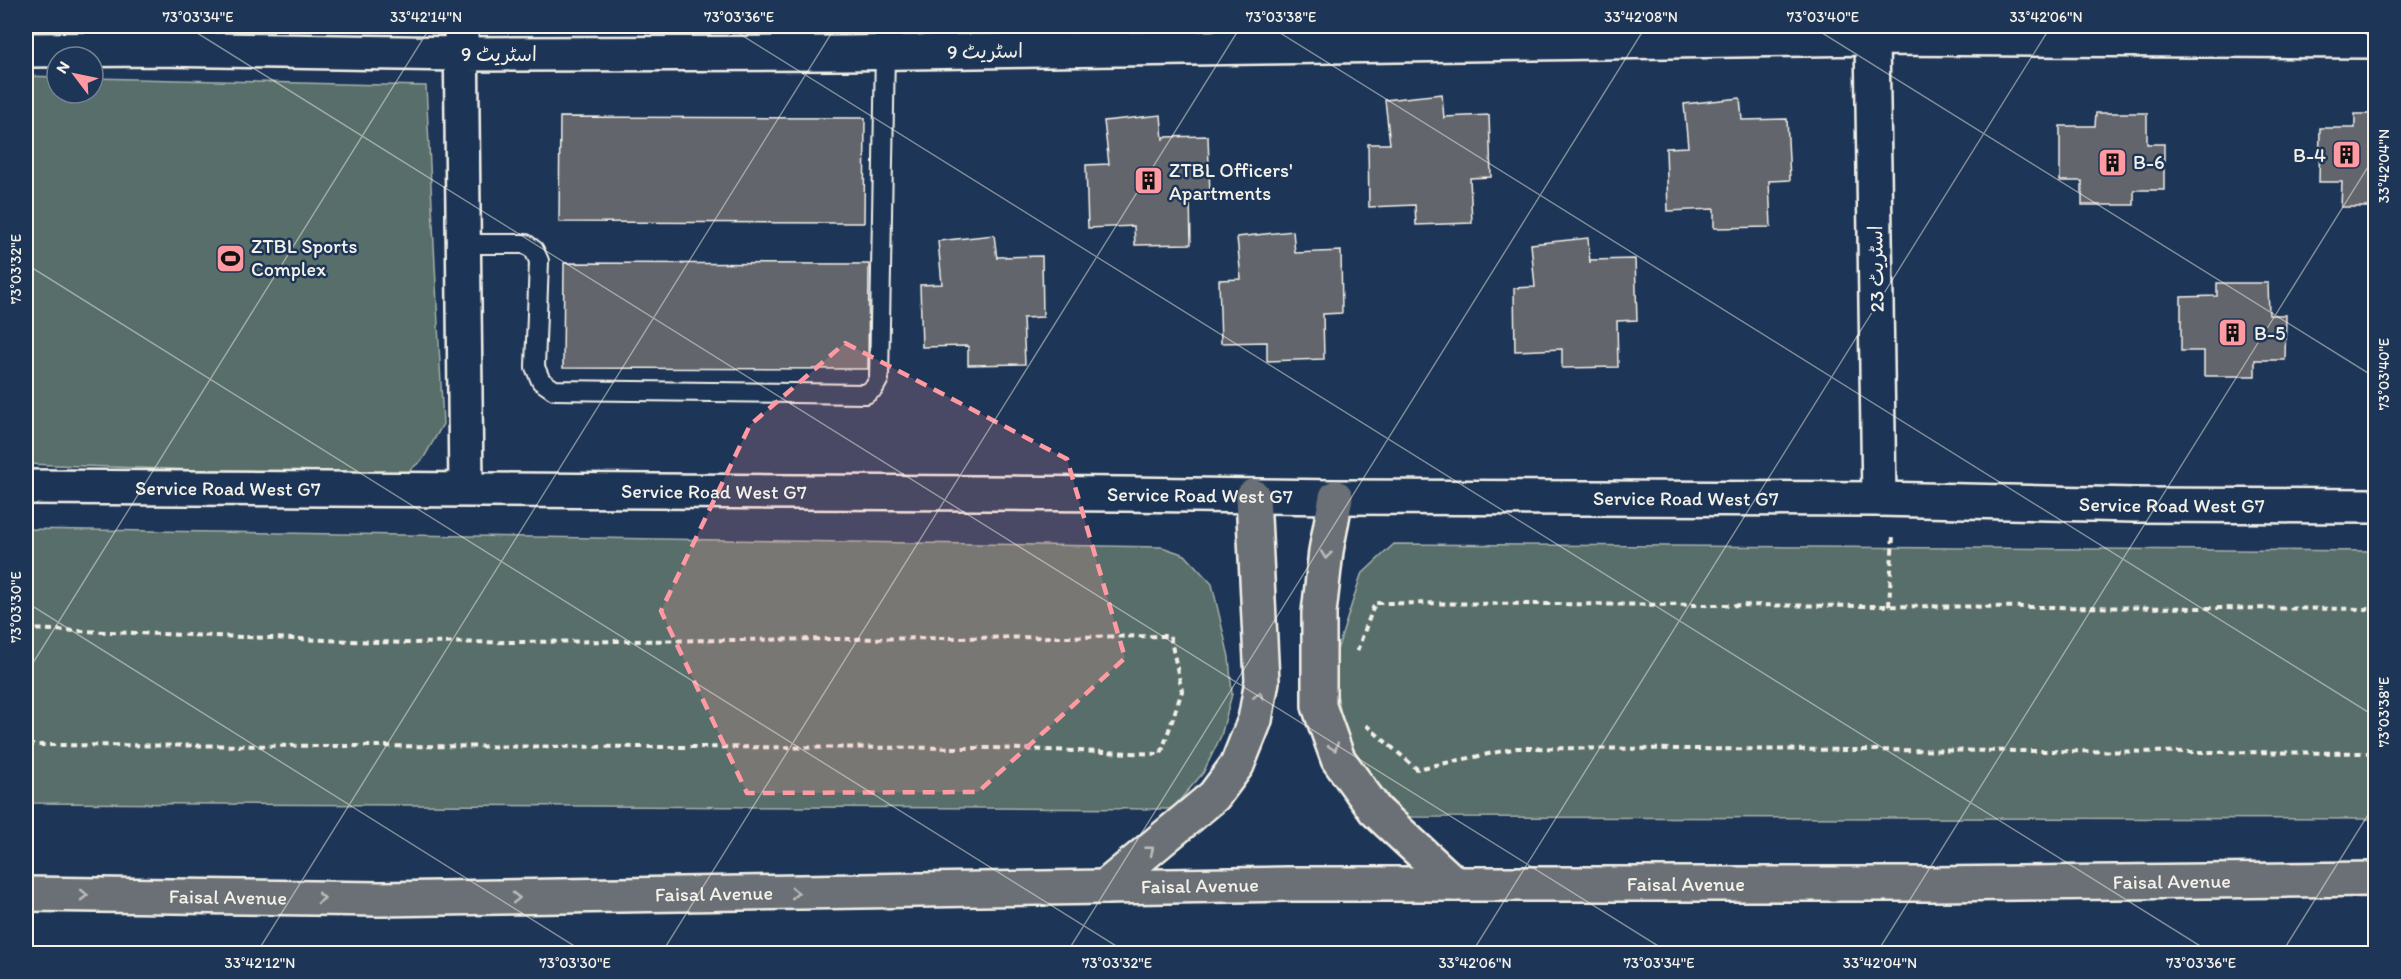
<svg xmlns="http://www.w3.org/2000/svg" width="2401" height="979" viewBox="0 0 2401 979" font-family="Itim,'Playpen Sans Arabic',sans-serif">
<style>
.green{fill:#596e6a;stroke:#a6b0a9;stroke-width:1.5}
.building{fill:#62656c;stroke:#f4f1e8;stroke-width:1.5}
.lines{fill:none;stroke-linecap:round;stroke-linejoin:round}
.service-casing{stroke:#f4f1e8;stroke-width:22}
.minor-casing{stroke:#f4f1e8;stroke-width:38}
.tertiary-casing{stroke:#f4f1e8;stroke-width:38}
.primary-casing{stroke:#f4f1e8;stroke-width:38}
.path{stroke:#f4f1e8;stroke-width:4;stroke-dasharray:6 4.5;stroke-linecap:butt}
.service{stroke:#1d3557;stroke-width:18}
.minor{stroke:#1d3557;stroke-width:33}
.tertiary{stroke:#1d3557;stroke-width:33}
.primary{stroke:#6a7074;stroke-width:33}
.oneway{stroke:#bdbdba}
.marked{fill:#ff9aa2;fill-opacity:0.2;stroke:#ff9aa2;stroke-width:4.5;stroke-dasharray:12 8;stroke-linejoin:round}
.ticks{fill:none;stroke:#f4f1e8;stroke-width:1.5;stroke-opacity:0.45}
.labels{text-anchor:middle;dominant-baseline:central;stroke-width:5;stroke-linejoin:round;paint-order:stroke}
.street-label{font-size:20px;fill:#f4f1e8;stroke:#1d3557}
.poi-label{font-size:20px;fill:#f4f1e8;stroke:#1d3557;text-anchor:start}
.neatline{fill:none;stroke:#f4f1e8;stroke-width:2}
.ticks-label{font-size:15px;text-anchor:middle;fill:#f4f1e8}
</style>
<rect width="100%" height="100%" fill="#1d3557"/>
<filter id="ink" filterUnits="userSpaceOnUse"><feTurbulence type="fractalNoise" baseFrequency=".0167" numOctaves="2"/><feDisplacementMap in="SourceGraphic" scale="12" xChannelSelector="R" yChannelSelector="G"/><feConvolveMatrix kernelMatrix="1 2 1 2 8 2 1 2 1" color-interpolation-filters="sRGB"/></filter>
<g filter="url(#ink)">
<path class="green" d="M26,76l31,1v16h36v-15l333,8 17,338 -20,35 -21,18 -376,-13z
M26,529l1136,18 23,8 27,29 17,73 3,37 -11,42 -18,37 -31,36 -1146,-6z
M1394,544l981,7v268l-970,-2 -59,-74 -14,-77 29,-91z"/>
<path class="building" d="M1442,94l2,25v-2l45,-2 2,62 -21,1 2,45 -56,2 -1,-20 -46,2 -1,-63h22l-5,-44z
M1740,98l2,22 45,-1 3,61 -21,1 2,46 -57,1v-19l-46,2 -2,-63 22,-1 -4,-43z
M2096,113h51v31h17v46h-30v15h-52v-24h-22v-55h35z
M2355,114h21v93h-35l1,-25h-23l1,-54h35z
M1161,115l2,25v-3l45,-1 2,61 -20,1 1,46 -56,1 -1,-19 -46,2 -2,-63 23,-1 -5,-43z
M560,117l305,1 -1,105 -305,-1z
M1293,231l2,22 46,-2 1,62 -19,1 1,45 -57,2v-19l-46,1 -2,-63 22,-1 -4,-42z
M994,235l3,24v-2l45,-1 1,61 -20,1 2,46 -57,1v-19l-46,1 -2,-62 22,-1 -4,-43z
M1588,238l2,25v-3l45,-1 2,61 -20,1 1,46 -56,1v-19l-47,2 -1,-63 21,-1 -4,-43z
M564,263l305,1 -1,105 -305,-1z
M2217,283h51l1,32h17l-1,45h-30v16h-51v-25h-23v-54l36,-1z"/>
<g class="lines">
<defs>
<path id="service" d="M463,244h63l8,6 5,11 -4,106 6,14 13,9 312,4 8,-6 5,-9 6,-327"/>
<path id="minor" d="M461,26l5,463
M1872,38l7,461
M26,50l129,-1 306,5 384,-1 1027,-15 504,3"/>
<g id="tertiary">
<path id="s1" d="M26,487l1098,7 212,3 543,2 255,6 242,1"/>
</g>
<g id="primary">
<path d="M1336,497l-10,54 -7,62v93l19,53 37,51 80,74"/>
<path d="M1105,887l109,-91 23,-31 18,-45 7,-39 -9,-185"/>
<path id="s2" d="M26,894l354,5 907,-15h646l443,-5"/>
</g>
</defs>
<use href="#service" class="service-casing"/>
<use href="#minor" class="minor-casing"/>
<use href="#tertiary" class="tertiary-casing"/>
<use href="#primary" class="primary-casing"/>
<path class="path" d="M1889,606l4,-71
M26,629l380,14 764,-7 12,55 -21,63 -169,-6 -966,-3
M1357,651l18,-48 1001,6
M1366,725l51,44 100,-21 859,5"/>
<use href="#service" class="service"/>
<use href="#minor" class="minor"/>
<use href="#tertiary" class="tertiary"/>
<use href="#primary" class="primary"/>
</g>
<defs><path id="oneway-chevron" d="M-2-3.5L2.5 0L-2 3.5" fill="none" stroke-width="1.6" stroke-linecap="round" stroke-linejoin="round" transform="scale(1.5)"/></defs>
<g class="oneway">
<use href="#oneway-chevron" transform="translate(1326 555) rotate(97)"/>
<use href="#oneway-chevron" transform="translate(1259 696) rotate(-79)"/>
<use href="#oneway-chevron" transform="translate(1334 747) rotate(70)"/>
<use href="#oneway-chevron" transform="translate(1150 850) rotate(-39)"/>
<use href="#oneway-chevron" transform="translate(795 893) rotate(-1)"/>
<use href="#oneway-chevron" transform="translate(84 895) rotate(1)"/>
<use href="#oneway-chevron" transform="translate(321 898) rotate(1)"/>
<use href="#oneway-chevron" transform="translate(516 898) rotate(-1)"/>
</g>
</g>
<path class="marked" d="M845,343l222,116 58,199 -147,134 -231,1 -86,-182 89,-186z"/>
<path class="ticks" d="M186,26l1485,928M727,26l1486,928M1269,26l1107,691M1811,26l565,352M2353,26l23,14M26,264l1103,690M26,602l561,352M26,674l405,-648M26,941l20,13M256,954l580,-928M661,954l580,-928M1066,954l580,-928M1471,954l580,-928M1876,954l500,-800M2281,954l95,-152"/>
<defs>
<symbol id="building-square" viewBox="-11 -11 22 22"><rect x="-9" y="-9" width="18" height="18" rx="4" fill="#ff9aa2" stroke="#1d3557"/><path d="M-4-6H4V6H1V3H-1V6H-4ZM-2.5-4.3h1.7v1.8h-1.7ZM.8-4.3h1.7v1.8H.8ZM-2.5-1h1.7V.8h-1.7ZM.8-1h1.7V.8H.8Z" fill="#111"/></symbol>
<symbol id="stadium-square" viewBox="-11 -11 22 22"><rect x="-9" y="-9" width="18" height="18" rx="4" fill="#ff9aa2" stroke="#1d3557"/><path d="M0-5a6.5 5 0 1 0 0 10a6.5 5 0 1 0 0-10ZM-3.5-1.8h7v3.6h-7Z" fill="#111"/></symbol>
</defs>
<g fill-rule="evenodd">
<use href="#building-square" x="2330" y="138" width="33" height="33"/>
<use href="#building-square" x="2096" y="146" width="33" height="33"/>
<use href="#building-square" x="1132" y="164" width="33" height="33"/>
<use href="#stadium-square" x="214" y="242" width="33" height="33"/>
<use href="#building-square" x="2216" y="316" width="33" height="33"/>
</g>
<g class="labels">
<g class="street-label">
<text transform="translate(985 51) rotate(-1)">اسٹریٹ 9</text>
<text x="499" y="54">اسٹریٹ 9</text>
<text transform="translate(1876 269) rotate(-91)">اسٹریٹ 23</text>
<text stroke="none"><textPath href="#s1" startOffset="202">Service Road West G7</textPath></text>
<text stroke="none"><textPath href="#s1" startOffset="688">Service Road West G7</textPath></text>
<text stroke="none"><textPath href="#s1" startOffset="1174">Service Road West G7</textPath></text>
<text stroke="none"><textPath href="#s1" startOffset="1660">Service Road West G7</textPath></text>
<text stroke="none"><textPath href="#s1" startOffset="2146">Service Road West G7</textPath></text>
<text stroke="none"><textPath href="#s2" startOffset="2146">Faisal Avenue</textPath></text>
<text stroke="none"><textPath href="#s2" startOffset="1660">Faisal Avenue</textPath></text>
<text stroke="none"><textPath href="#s2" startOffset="1174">Faisal Avenue</textPath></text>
<text stroke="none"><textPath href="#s2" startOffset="688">Faisal Avenue</textPath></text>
<text stroke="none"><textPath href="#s2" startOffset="202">Faisal Avenue</textPath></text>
</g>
<g class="poi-label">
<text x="2326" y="155" text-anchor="end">B-4</text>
<text x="2133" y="162">B-6</text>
<text x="1169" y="170">ZTBL Officers'<tspan x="1169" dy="23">Apartments</tspan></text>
<text x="251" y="246">ZTBL Sports<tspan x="251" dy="23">Complex</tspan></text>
<text x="2254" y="333">B-5</text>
</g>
</g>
<rect width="2401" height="979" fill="none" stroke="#1d3557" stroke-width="66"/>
<g transform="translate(75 75) rotate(302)"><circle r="28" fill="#1d3557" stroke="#738091" stroke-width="1.5"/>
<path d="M0-4.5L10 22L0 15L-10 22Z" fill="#ff9aa2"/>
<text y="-9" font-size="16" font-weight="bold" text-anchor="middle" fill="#f4f1e8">N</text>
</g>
<rect x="33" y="33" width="2335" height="913" class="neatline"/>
<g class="ticks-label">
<text x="198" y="22">73°03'34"E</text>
<text x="426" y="22">33°42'14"N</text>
<text x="739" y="22">73°03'36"E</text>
<text x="1281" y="22">73°03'38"E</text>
<text x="1641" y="22">33°42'08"N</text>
<text x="1823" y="22">73°03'40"E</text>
<text x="2046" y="22">33°42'06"N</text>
<text transform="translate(2384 166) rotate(-90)" y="5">33°42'04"N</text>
<text transform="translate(16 269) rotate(-90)" y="5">73°03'32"E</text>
<text transform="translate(2384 374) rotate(-90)" y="5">73°03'40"E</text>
<text transform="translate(16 607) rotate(-90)" y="5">73°03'30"E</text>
<text transform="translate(2384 712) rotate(-90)" y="5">73°03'38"E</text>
<text x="260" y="968">33°42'12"N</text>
<text x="575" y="968">73°03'30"E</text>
<text x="1117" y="968">73°03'32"E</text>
<text x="1475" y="968">33°42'06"N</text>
<text x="1659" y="968">73°03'34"E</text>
<text x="1880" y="968">33°42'04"N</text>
<text x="2201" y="968">73°03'36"E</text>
</g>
</svg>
